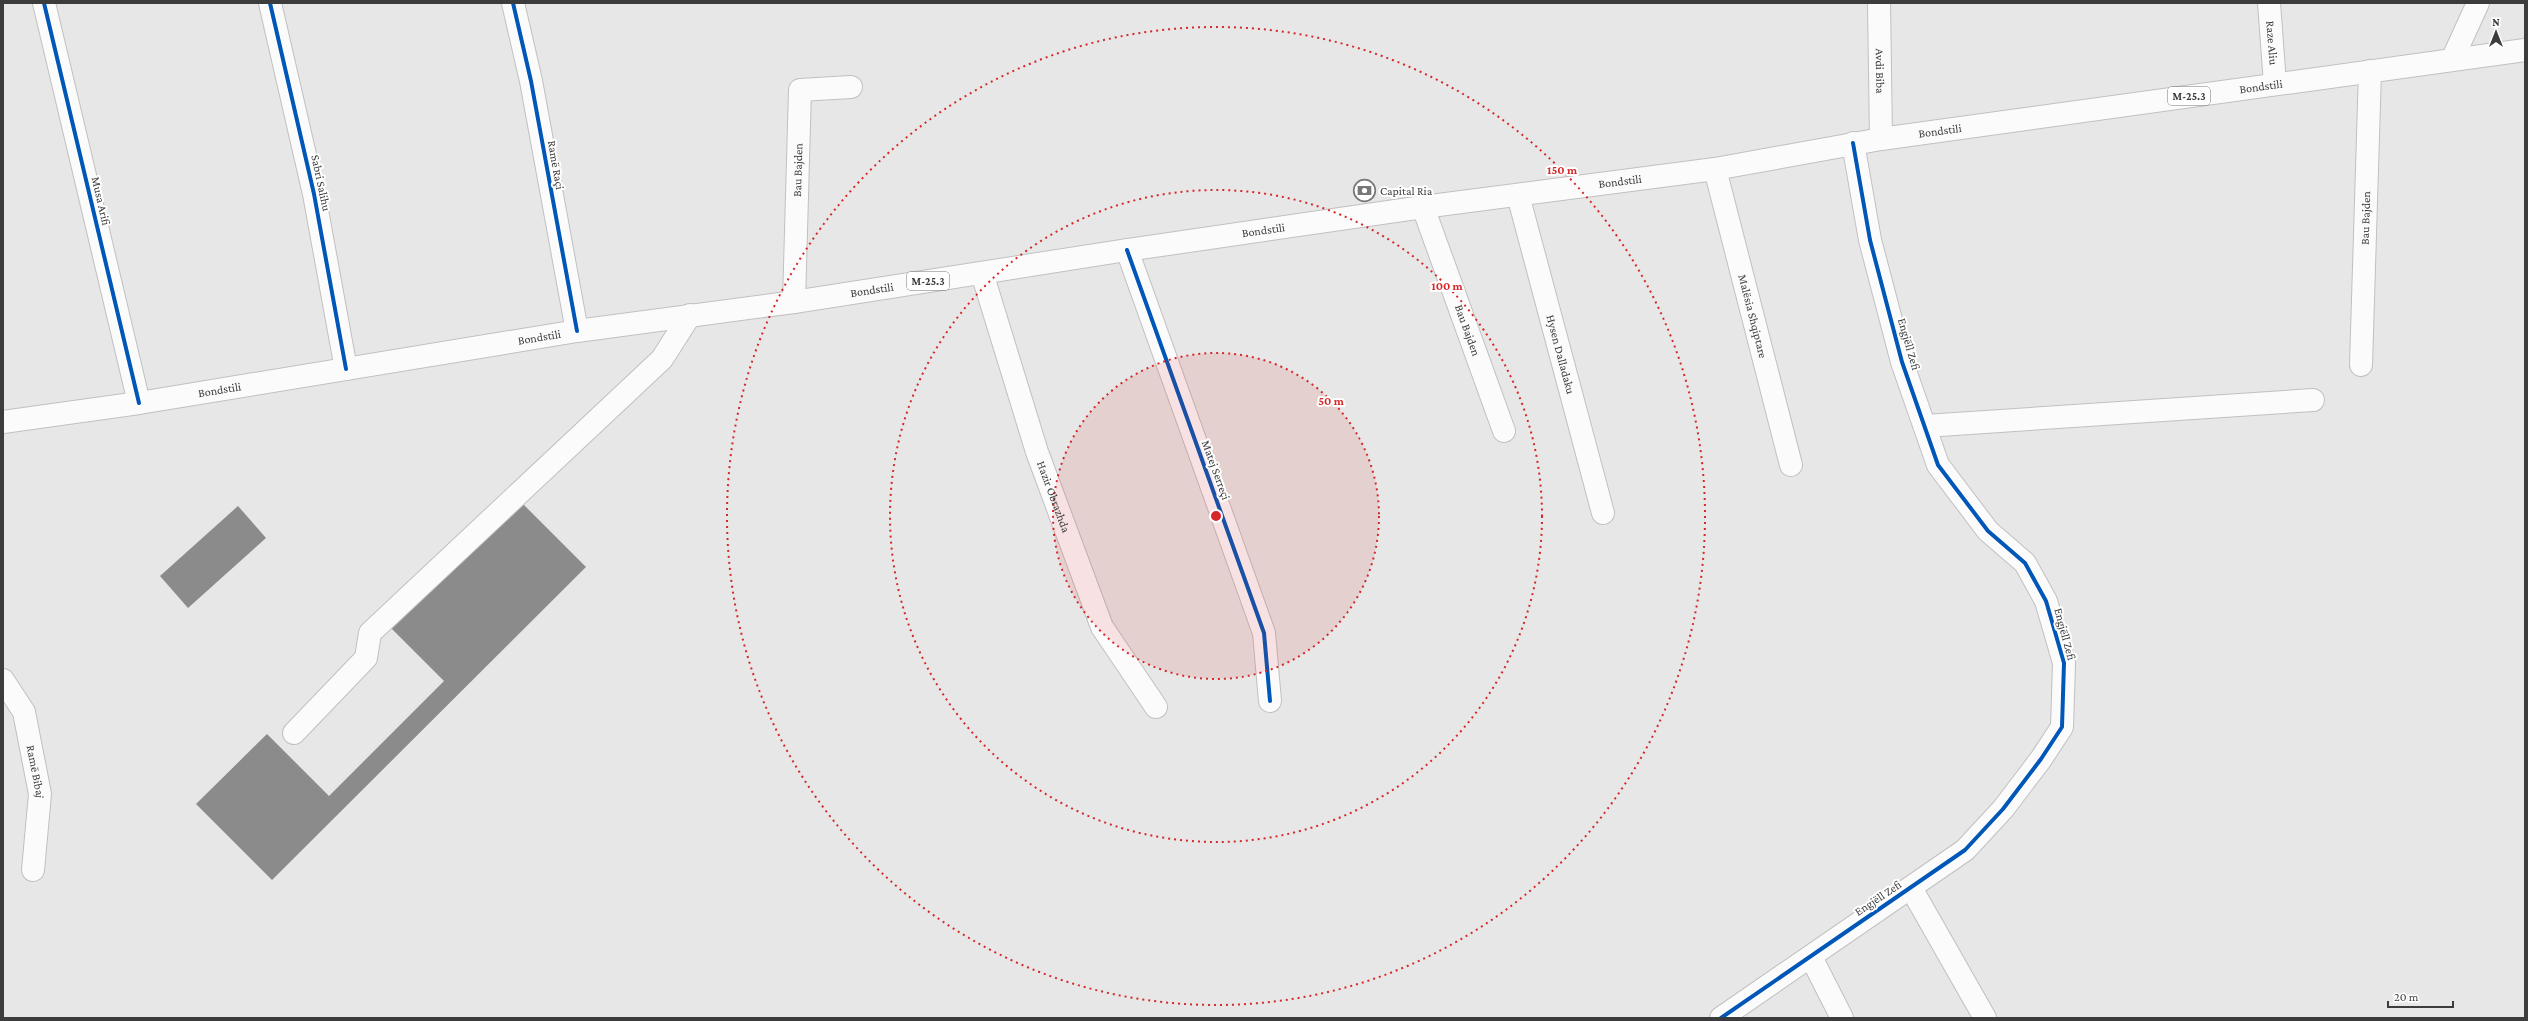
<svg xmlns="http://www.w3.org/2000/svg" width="2528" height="1021" viewBox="0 0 2528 1021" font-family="'Crimson Pro',serif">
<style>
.building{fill:#8c8b8b}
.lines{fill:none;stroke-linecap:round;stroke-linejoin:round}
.minor-casing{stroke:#c1c0c1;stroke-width:24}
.major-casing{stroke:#c1c0c1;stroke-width:24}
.minor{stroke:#fcfbfc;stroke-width:22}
.major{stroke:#fcfbfc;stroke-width:22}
.cycleway-casing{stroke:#fff;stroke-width:6}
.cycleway{stroke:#0057b8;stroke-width:4}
.ring{fill:none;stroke:#d62828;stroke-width:2;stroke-dasharray:2 4}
.labels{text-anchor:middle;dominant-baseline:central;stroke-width:4;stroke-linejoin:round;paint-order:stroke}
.shield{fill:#fff;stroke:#777677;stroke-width:1}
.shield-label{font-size:11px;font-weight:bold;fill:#3d3c3d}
.street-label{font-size:12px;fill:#3d3c3d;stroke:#fff}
.poi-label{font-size:12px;fill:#3d3c3d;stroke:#fff;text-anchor:start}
.centre{fill:#d62828;stroke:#fff;stroke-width:2}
.ring-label{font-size:12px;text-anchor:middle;font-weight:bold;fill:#d62828;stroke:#fff;stroke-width:4;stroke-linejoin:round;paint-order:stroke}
</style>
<rect width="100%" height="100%" fill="#e8e7e8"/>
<path class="building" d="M519,500l67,67 -314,313 -76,-76 71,-70 62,62 115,-115 -54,-54z
M238,506l28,32 -78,70 -28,-32z"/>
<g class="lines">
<defs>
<g id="minor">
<path d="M44,3l95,400"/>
<path d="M270,3l44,191 32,175"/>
<path d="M513,3l18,78 46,250"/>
<path id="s1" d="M1879,3l2,136"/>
<path id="s2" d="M2269,3l6,81"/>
<path d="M2452,60l26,-57"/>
<path id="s3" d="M1715,169l76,296"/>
<path id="s4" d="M1518,195l85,318"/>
<path id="s5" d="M1423,207l81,224"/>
<path d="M1127,250l137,383 6,68"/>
<path id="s6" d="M982,273l55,179 65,175 54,80"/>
<path id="s7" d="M794,302l6,-212 51,-3"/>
<path id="s8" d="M2361,365l9,-294"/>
<path d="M1925,426l388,-26"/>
<path id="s9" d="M3,680l21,32 16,82 -7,76"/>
<path d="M294,733l72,-75 4,-25 292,-274 28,-44"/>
<path d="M1911,888l74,130"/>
<path d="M1811,957l31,61"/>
<path d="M1721,1018l244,-168 38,-41 38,-50 21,-32 2,-64 -18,-62 -21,-38 -37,-32 -50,-66 -36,-103 -32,-122 -17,-97"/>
</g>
<g id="major">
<path id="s10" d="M3,422l136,-19 438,-72 217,-29 333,-52 296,-43 292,-38 166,-30 644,-89"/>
</g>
</defs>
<use href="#minor" class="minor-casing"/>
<use href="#major" class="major-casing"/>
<use href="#minor" class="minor"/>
<use href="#major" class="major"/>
<defs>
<path id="cycleway" d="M44,3l95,400
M270,3l44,191 32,175
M513,3l18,78 46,250
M1127,250l137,383 6,68
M1721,1018l244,-168 38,-41 38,-50 21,-32 2,-64 -18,-62 -21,-38 -37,-32 -50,-66 -36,-103 -32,-122 -17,-97"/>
</defs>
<use href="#cycleway" class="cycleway-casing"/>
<use href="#cycleway" class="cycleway"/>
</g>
<circle cx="1216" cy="516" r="163" fill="#d62828" fill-opacity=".12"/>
<g class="ring">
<circle cx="1216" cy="516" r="163"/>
<circle cx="1216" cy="516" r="326"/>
<circle cx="1216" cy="516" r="489"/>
</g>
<defs>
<symbol id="bank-ring" viewBox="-11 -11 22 22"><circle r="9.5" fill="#fff" stroke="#797879" stroke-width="1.5"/><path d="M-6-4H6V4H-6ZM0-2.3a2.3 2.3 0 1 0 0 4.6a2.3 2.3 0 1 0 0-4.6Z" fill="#797879"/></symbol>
</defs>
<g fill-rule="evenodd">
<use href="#bank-ring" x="1352" y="178" width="25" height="25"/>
</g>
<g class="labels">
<g class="shield">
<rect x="2168" y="87" width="42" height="18" rx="3"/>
<rect x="907" y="272" width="42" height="18" rx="3"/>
</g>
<g class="shield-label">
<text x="2189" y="96">M-25.3</text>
<text x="928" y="281">M-25.3</text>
</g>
<g class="street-label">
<text stroke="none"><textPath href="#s2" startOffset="40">Raze Aliu</textPath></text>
<text stroke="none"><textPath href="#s1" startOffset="68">Avdi Biba</textPath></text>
<text stroke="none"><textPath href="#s10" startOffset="2283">Bondstili</textPath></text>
<text stroke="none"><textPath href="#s10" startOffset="1959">Bondstili</textPath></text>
<text transform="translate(556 165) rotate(80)">Ramë Raçi</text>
<text stroke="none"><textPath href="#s7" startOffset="132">Bau Bajden</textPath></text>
<text stroke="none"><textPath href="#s10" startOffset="1635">Bondstili</textPath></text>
<text transform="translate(321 183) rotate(78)">Sabri Salihu</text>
<text transform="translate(101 201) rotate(77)">Musa Arifi</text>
<text stroke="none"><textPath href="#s8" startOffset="147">Bau Bajden</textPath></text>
<text stroke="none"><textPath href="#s10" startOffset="1275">Bondstili</textPath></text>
<text stroke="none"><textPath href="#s10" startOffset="879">Bondstili</textPath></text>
<text stroke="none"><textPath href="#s3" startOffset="152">Malësia Shqiptare</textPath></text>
<text stroke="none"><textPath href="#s5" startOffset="131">Bau Bajden</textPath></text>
<text stroke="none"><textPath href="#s10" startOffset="543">Bondstili</textPath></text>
<text transform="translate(1909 344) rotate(74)">Engjëll Zefi</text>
<text stroke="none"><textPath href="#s4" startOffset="165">Hysen Dalladaku</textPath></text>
<text stroke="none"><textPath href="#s10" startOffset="219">Bondstili</textPath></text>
<text transform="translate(1216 470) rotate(70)">Matej Serreçi</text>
<text stroke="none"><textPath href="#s6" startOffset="235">Hazir Obrazhda</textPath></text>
<text transform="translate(2065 634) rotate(75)">Engjëll Zefi</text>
<text stroke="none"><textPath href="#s9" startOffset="99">Ramë Bibaj</textPath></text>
<text transform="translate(1878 898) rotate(-34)">Engjëll Zefi</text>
</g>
<g class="poi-label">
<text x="1380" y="191">Capital Ria</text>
</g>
</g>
<circle cx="1216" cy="516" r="6" class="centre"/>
<g class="ring-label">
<text x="1562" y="174">150 m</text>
<text x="1447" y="290">100 m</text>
<text x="1331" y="405">50 m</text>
</g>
<rect width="2528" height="1021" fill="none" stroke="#3d3c3d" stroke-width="8"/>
<g transform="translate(2496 32)" stroke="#ffffff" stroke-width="3" paint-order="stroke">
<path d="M0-3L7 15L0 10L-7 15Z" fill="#3d3c3d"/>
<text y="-6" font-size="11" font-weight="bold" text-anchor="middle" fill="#3d3c3d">N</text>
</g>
<path d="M2388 1001v6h65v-6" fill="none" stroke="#3d3c3d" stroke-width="2"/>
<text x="2394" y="1001" font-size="12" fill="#3d3c3d" stroke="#ffffff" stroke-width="3" paint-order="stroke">20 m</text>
</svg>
